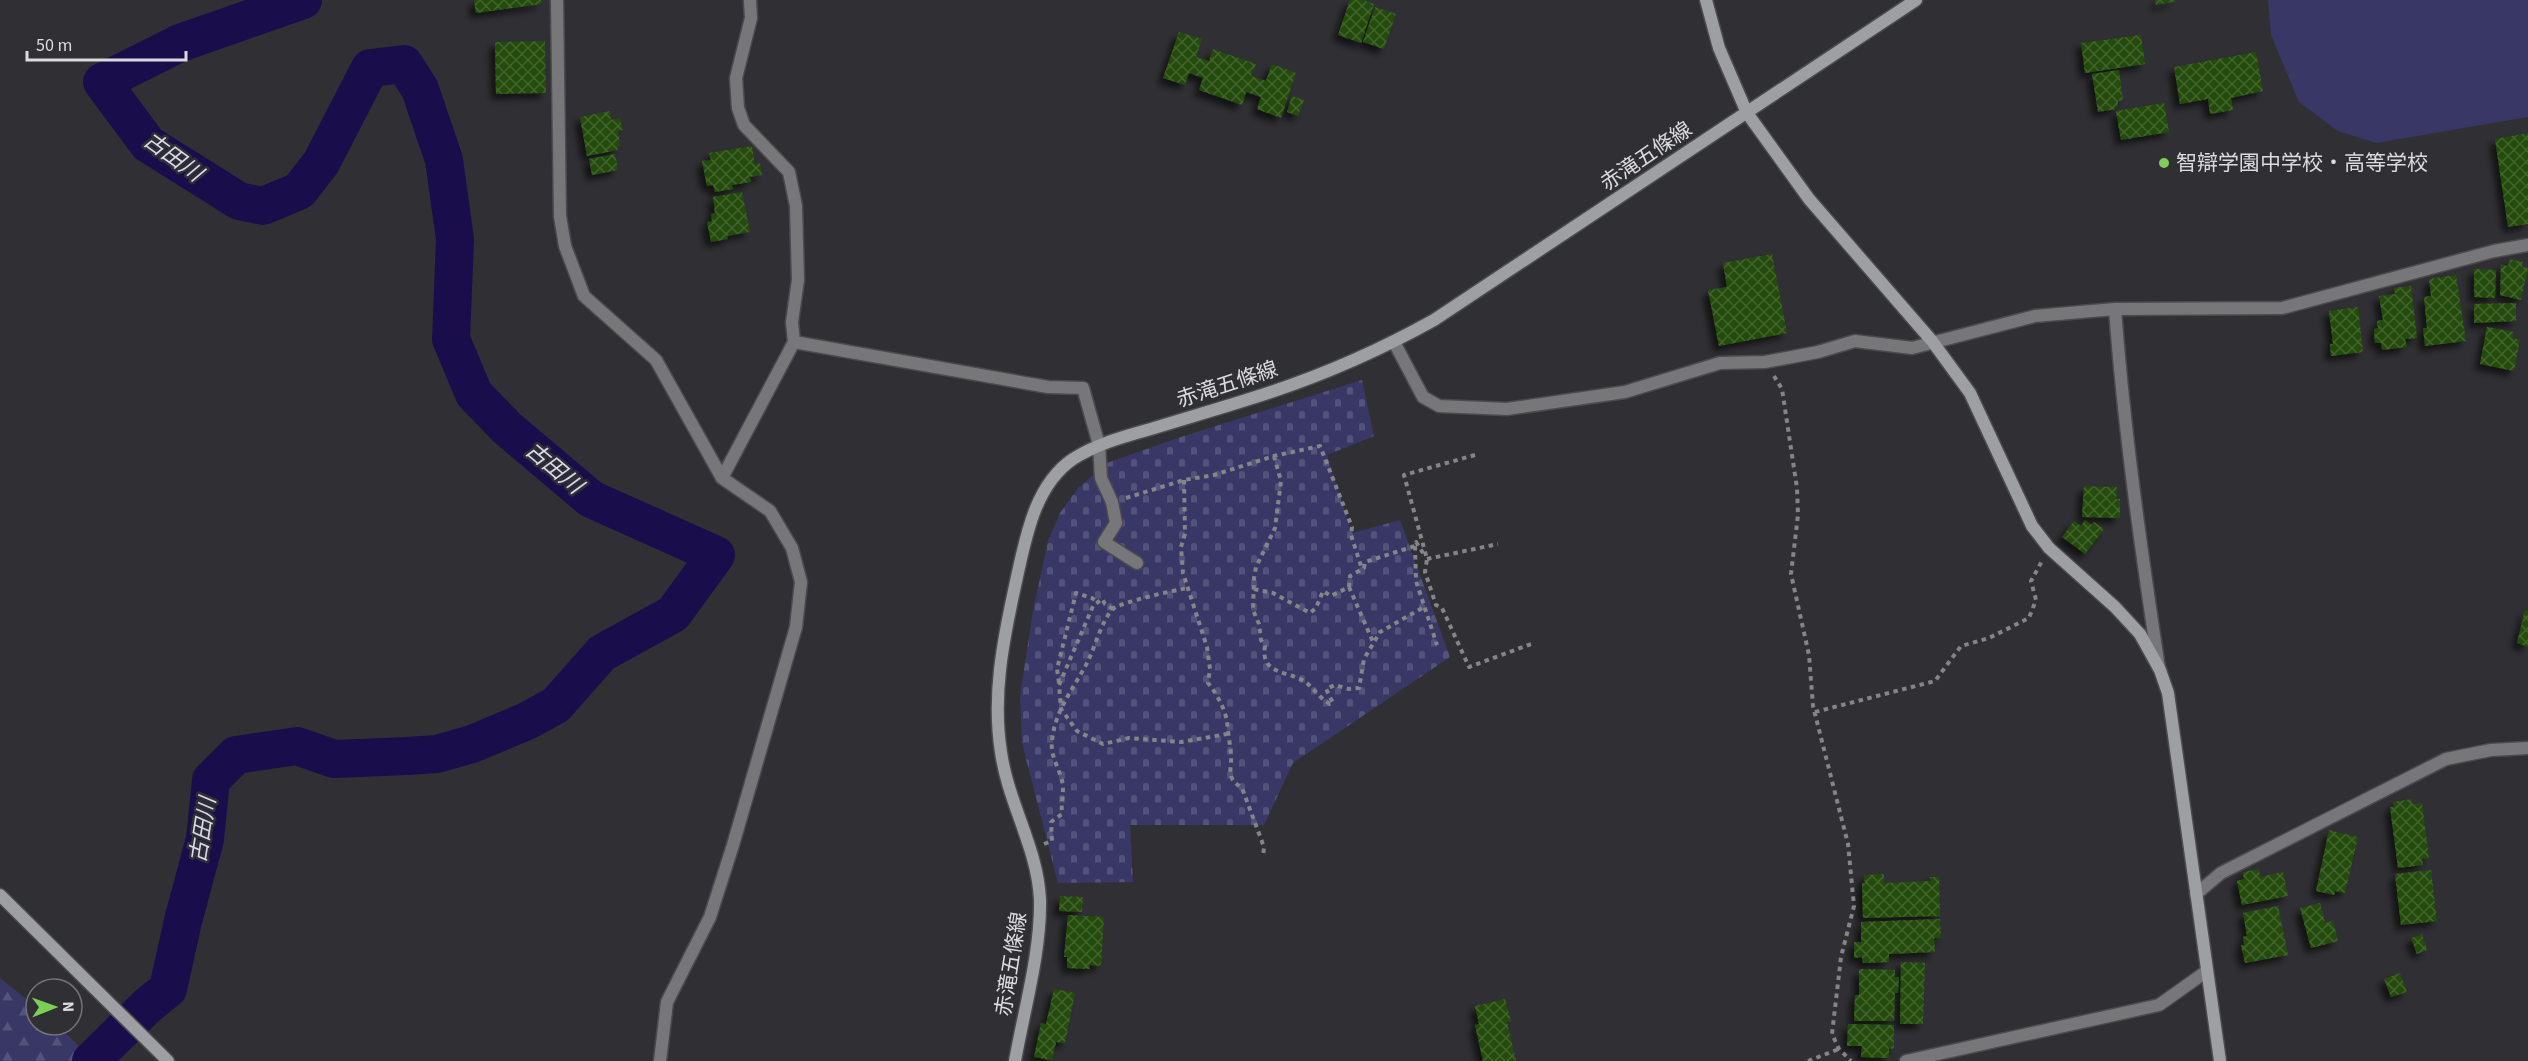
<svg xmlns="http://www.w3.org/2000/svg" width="2528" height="1061" viewBox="0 0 2528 1061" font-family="'Source Sans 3','Noto Sans JP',sans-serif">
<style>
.grass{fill:#383766}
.forest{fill:url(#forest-firs)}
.cemetery{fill:url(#cemetery-stones)}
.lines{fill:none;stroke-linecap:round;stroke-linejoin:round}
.river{stroke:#190e4b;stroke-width:38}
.building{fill:url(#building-cross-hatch);filter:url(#shadow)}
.lane-casing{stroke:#4b4b4f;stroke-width:15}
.street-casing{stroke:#4b4b4f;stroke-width:15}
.secondary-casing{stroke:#4b4b4f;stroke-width:15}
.path{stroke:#858588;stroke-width:4;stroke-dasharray:4.5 4.5;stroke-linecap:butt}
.lane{stroke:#777779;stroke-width:12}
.street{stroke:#777779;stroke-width:12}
.secondary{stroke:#9e9fa2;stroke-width:12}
.poi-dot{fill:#7cd155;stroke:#303034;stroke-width:2}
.labels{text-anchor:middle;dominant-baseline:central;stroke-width:5;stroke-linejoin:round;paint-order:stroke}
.street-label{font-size:21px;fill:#dbdbdd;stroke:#303034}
.poi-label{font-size:21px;fill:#dbdbdd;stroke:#303034;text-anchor:start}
.water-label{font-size:22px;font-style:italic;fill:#d8daed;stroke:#303034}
</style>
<defs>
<pattern id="forest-firs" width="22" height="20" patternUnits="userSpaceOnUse" patternTransform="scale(1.5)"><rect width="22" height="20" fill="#383766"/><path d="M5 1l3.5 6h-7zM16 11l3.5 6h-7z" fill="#54537b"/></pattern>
<pattern id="cemetery-stones" width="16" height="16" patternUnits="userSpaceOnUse" patternTransform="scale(1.5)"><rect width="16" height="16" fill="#383766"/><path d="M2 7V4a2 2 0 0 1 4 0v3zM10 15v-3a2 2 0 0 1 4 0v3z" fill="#54537b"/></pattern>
<pattern id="building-cross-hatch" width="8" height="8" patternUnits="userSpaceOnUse" patternTransform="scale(1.5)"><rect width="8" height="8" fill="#224c08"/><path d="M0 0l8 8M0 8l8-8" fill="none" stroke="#42652c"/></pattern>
<filter id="shadow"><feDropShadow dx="-5.5" dy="5.5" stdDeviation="3" flood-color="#0009"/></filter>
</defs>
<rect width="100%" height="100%" fill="#303034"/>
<path class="grass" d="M2268,0h260v117l-152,26 -38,-12 -39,-29 -28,-67z"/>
<path class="forest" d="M0,978l36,29v18h22l35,36h-93z"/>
<path class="cemetery" d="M1362,380l12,56 -47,19 25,78 48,-13 50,137 -157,106 -29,62h-134l3,57 -75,1 -36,-140 -2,-47 13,-85 15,-70 12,-28 18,-25 29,-25 71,-25z"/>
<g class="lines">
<path class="river" d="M91,1061l56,-55 21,-17 15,-68 22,-82 6,-59 25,-25 61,-9 37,13 73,-3 30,-2 35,-10 55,-23 29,-16 46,-52 71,-39 43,-59 -125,-56 -84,-71 -33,-34 -23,-55 4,-100 -11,-79 -24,-71 -16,-25 -34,4 -49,95 -22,28 -36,15 -24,-5 -91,-57 -46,-62 78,-39 123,-43"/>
</g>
<path class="building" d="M474,0h67v4l-65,9z
M1350,0h13l11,4 -13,39 -23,-8z
M2155,0h21l1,1 -21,4z
M1375,7l21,7 -12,35 -21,-7z
M1179,32l23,7 -6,18 13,4 4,-12 43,15 -5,12 15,5 6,-17 24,9 -15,45 -24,-9 4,-12 -15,-5 -4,13 -43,-15 4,-12 -14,-5 -4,12 -22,-7z
M2141,35l4,29 -60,9 -4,-30z
M545,41l1,52 -50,1 -1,-52z
M2256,52l7,39 -32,7 2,12 -23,4 -2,-15 -28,5 -6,-37z
M2119,70l4,30 -5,1v5l-3,1 1,2 -18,3 -6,-38z
M1292,96l12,4 -6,16 -11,-4z
M2164,103l5,29 -48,8 -5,-29z
M610,111l1,9 9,-2 3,12 -5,1 2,15 -3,1 1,3 -31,6 -7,-39z
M2528,133v91l-20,3 -13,-88z
M752,146l3,18 5,-1 2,12 -12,2 1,5 -19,3 1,4 -18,3 -2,-7 -6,1 -5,-25 9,-1 -2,-7z
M615,154l3,16 -26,5 -3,-16z
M742,192l8,40 -23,4 1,3 -17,3 -4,-20 5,-1 -1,-7 4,-1 -2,-16z
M1772,254l15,79 -68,13 -11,-56 19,-3 -4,-24z
M2510,259l13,3 -1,5 6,1 -7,32 -21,-5 1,-31 7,2z
M2474,269l22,1 -1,28 -21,-1z
M2456,275l10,66 -41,5 -2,-18h4l-3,-31 7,-1 -2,-17z
M2411,286l6,52 -12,1 2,8 -25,3 -1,-7h-6l-1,-14 4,-1 -1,-7 6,-1 -4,-24 16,-2 -1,-6z
M2516,303v18l-42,2v-19z
M2358,307l5,45 -32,4 -1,-12h3l-4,-33z
M2487,327l27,5 -1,6 7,2 -6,31 -34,-7z
M2084,486l33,1 -1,12h4v19l-38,-1z
M2085,520l7,5 2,-3 10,7 -19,25 -23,-17 12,-16 7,5z
M2525,610l3,1v36l-11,-4z
M2412,799v5l10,-1 7,55 -7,1 1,6 -25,3 -8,-61h4l-1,-5z
M2329,830l29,7 -13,56 -10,-2 -1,4 -18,-4z
M2259,869l1,8 23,-5 5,24 -46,9 -5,-24 7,-2 -1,-7z
M2431,870l6,51 -36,4 -6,-51z
M1884,874v9l47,-2 -1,-4h9l1,39 -77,2 -1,-35h3l-1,-8z
M1060,896l23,1 -1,15 -23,-1z
M2320,903l5,20 8,-2 5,20 -27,7 -11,-40z
M2278,906l10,49 -43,8 -4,-18h3l-1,-8 4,-1 -4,-23z
M1068,915l36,2 -3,49 -11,-1v4l-23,-1v-11h-3z
M1940,919l1,19h-7l1,14 -46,2v8l-26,1 -1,-6 -8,1v-16h7v-20z
M2422,934l5,16 -10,4 -6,-16z
M1901,962l24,1 -2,61h-23z
M1859,969l36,1v7h4l-1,16h-3l-1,28h-40l1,-26h4z
M2400,973l7,19 -16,5 -7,-18z
M1054,989l21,4 -10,50 -9,-1 -4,18 -18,-3 7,-34 5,1z
M1505,999l6,22 -4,1 9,39h-33l-8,-36 4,-1 -4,-18z
M1848,1024l46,1v24l-5,-1v10l-28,-1 1,-11h-15z"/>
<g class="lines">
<defs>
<path id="lane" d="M1099,445l2,33 11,24 4,21 -12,19 33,21"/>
<path id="street" d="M557,0l3,216 5,30 19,50 72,64 66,118 48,33 22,37 9,34 -5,45 -63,218 -23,72 -43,85 -7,59
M2115,309c9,121 26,240 44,359
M794,342l254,45 35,1 16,57
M1394,342l29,55 16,9 68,3 118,-17 95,-29 45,-1 53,-10 37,-11 57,7 123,-32 80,-7 167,-1 212,-57 34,-6
M722,478l72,-136 -2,-20 6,-42 -2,-74 -7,-34 -45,-47 -6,-17 -2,-30 15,-60 -1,-18
M2196,894l25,-21 225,-114 45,-9 37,-2
M1906,1061l253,-56 48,-34"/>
<path id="secondary" d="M1706,0l13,48 28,65 62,86 123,142 38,52 62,133 17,22 66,59 25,27 20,36 8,23 52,368
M0,895l168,166
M1015,1061c9,-51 26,-109 25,-161 -2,-51 -32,-97 -39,-148 -9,-56 2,-111 14,-166 10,-44 18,-100 58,-127 25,-16 53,-23 81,-31 39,-12 78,-23 117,-36 57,-19 111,-43 163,-72l482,-320"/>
</defs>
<use href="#lane" class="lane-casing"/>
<use href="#street" class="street-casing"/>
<use href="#secondary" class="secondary-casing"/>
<path class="path" d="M1774,376l8,13 15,99 1,27 -7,59 18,81 4,51 35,138 6,62 -13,51 -9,77 7,15 12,12
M1475,455l-71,20 23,84 -2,13 11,33 6,3 27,59 62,-23
M1274,456l7,25 -6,47 -19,39 -2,11 -1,32 6,14 2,16 4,6c-5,28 22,25 39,35 9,6 15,17 26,23l3,-1 -7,-14 9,-4 14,4 10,-1 5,-29 16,-27 44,-25
M1184,480l1,54 -4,13 2,26 24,74 3,22 -2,14c8,10 17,25 19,39 1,10 3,22 4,33 1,16 -6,22 11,33l22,59 -1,10
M1126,498l58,-18 30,-5 60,-19 46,-10 32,81 -1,8 11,34
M1415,546l1,35 21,64
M1427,559l71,-15
M1349,587l25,57
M1254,589l19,4 37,20 6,-5 7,-17 8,5 18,-9 1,-11 14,-8 1,-6 50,-16 1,-4 9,14
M1113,609l-8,-5 -3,-5 -9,7 -34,79 2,24 16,22 26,13 26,-6 52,4 46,-8
M1059,683l-2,-14 19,-76 16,5 5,4
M1815,712l120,-31 26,-35 28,-8 40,-20 7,-18 -5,-19 11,-20
M1044,844l8,-3 -1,-19 11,-8c-1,-9 1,-18 1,-27 -1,-15 -13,-29 -11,-45 2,-32 24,-56 37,-83 6,-13 14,-41 24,-50 8,-7 62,-19 75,-21
M1808,1061l31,-12"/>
<use href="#lane" class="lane"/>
<use href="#street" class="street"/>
<use href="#secondary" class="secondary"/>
</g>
<circle class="poi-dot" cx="2164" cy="163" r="6"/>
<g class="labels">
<g class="street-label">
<text transform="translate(1646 156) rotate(-34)">赤滝五條線</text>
<text transform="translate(1227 384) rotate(-18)">赤滝五條線</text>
<text transform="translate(1011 964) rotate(-81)">赤滝五條線</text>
</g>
<g class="poi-label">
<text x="2176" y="163">智辯学園中学校・高等学校</text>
</g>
<g class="water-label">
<text transform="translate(173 157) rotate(36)">古田川</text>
<text transform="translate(554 468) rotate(40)">古田川</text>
<text transform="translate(203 830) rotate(-81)">古田川</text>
</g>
</g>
<g transform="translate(54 1007) rotate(89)"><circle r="28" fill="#303034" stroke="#747478" stroke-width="1.5"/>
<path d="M0-4.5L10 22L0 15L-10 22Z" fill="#7cd155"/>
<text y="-9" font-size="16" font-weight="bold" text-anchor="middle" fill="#dbdbdd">N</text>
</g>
<path d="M27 51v9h159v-9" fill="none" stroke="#dbdbdd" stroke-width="3"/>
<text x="36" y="51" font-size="18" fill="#dbdbdd" stroke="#303034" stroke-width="4.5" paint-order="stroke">50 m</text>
</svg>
